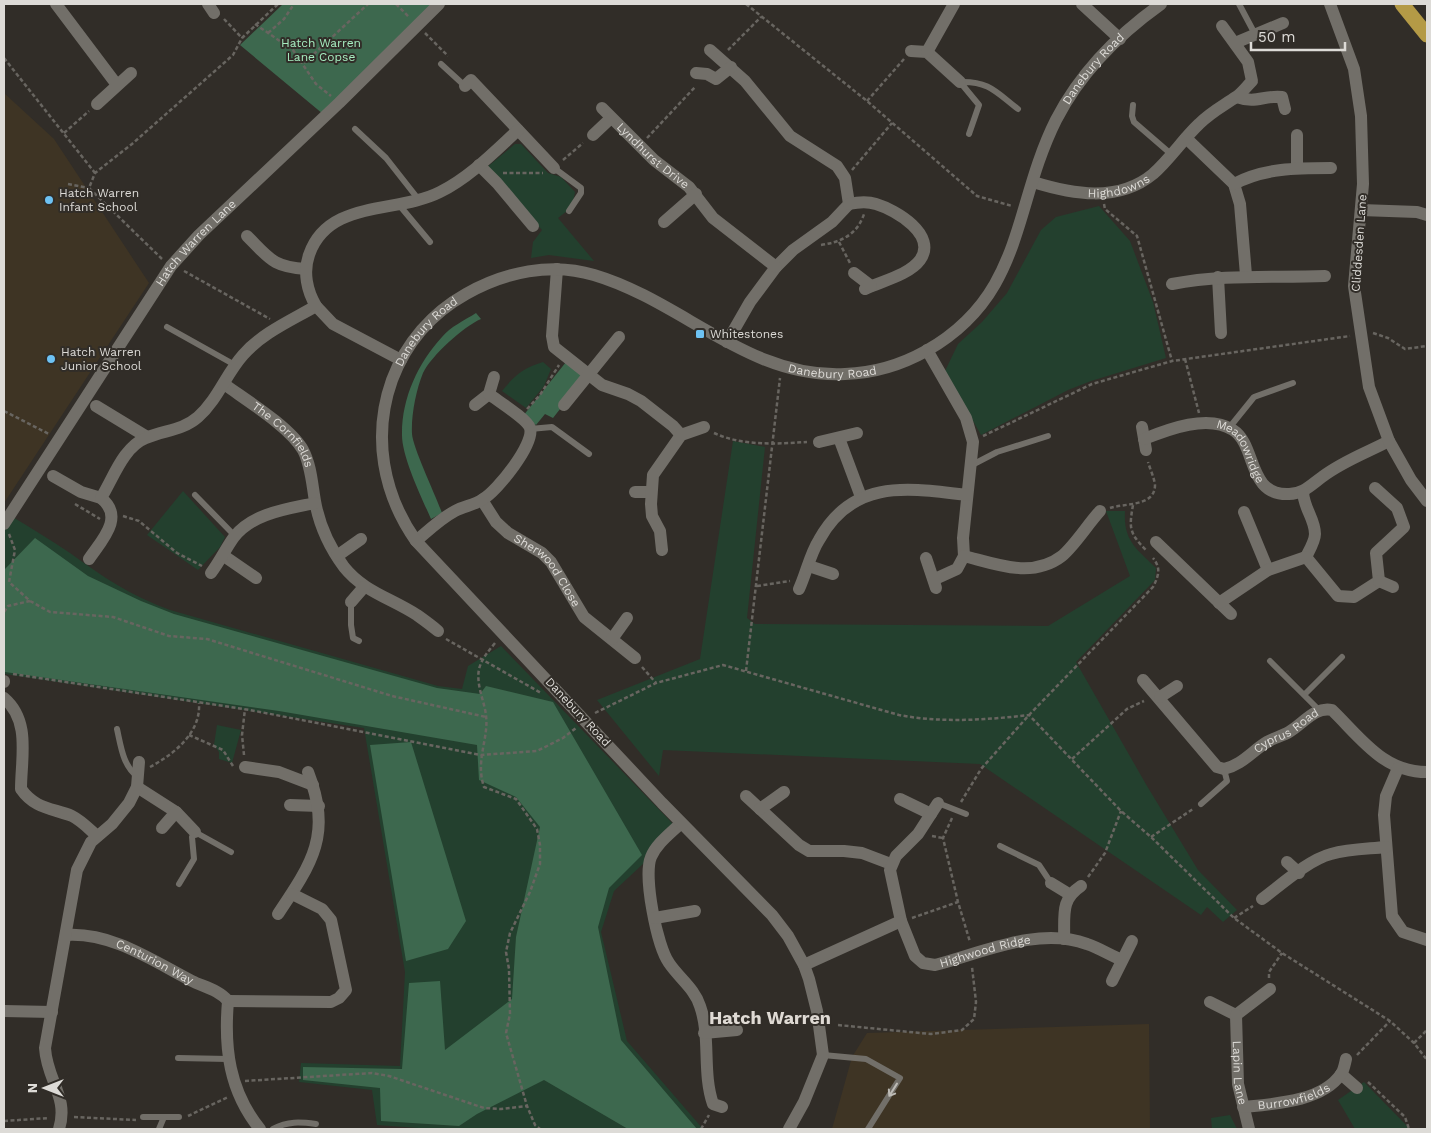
<svg xmlns="http://www.w3.org/2000/svg" width="1431" height="1133" viewBox="0 0 1431 1133" font-family="'Work Sans',sans-serif">
<style>
.education{fill:#3e3424}
.green{fill:#23402e}
.forest{fill:#3d684e}
.lines{fill:none;stroke-linecap:round;stroke-linejoin:round}
.path{stroke:#686560;stroke-width:2.5;stroke-dasharray:4 2.5;stroke-linecap:butt}
.lane{stroke:#726f69;stroke-width:6}
.street{stroke:#726f69;stroke-width:12}
.secondary{stroke:#726f69;stroke-width:12}
.highway{stroke:#b49a46;stroke-width:15}
.oneway{stroke:#bdbbb6}
.poi-dot{fill:#6dc2f3;stroke:#312d28;stroke-width:2}
.labels{text-anchor:middle;dominant-baseline:central;stroke-width:4;stroke-linejoin:round;paint-order:stroke}
.park-label{font-size:12px;fill:#a6edc0;stroke:#312d28}
.street-label{font-size:12px;fill:#dddbd7;stroke:#312d28}
.poi-label{font-size:12px;fill:#dddbd7;stroke:#312d28;text-anchor:start}
.district-label{font-size:18px;font-weight:bold;fill:#dfdad4;stroke:#312d28}
</style>
<rect width="100%" height="100%" fill="#312d28"/>
<path class="education" d="M4,93l50,46 95,144 -145,220z
M1149,1024l1,105h-318l20,-72 15,-24z"/>
<path class="green" d="M515,144h6l27,29 13,4 14,15 -3,15 -14,11 36,43 -45,-6 -18,3 2,-16 9,-12 -56,-62z
M1099,206l31,35 23,61 13,56 -75,23 -23,9 -87,45 -36,-64 13,-27 24,-22 25,-29 34,-63 15,-13z
M543,362l8,7 -7,17 -18,22 -24,-17c12,-15 21,-23 41,-29z
M733,441l32,6 -18,171 8,6 293,2 82,-50 -24,-65h19c-2,30 12,38 31,57l-1,12 -79,82 71,124 51,84 39,40 -14,12 -16,-15 -6,8 -221,-151 -317,-14 -4,26 -62,-76 103,-41z
M183,491l42,46 -5,10 -22,23 -51,-35z
M11,516c20,12 40,24 59,37 33,24 61,43 100,57l268,76 24,3 6,-23 33,-20 172,178 -28,32 -1,7 -30,28 -13,41 26,109 76,88h-271l-55,-4 -5,-35 -73,-8 2,-19 99,3 5,-94 -41,-244 -359,-54 -1,-146z
M217,725l24,5 -9,33 -13,-4v-7l-5,-7z
M1364,1082l46,47h-55l-17,-29z
M1230,1115l7,14h-25l-1,-11z"/>
<path class="forest" d="M283,4h150l-110,110 -83,-69z
M476,313l5,6c-17,7 -50,37 -58,54 -7,17 -12,43 -11,61 1,14 24,62 30,79l-11,6c-9,-21 -30,-63 -29,-86 0,-35 16,-70 40,-96 8,-10 23,-17 34,-24z
M566,362l20,14 -33,42 -8,-4 -9,11 -13,-9z
M35,538l53,38 53,25 33,13 263,74 43,6 6,-8 67,16 89,153 -33,33 -11,39 23,113 76,89h-69l-84,-49 -67,34 -18,12 -78,-5 -1,-33 -77,-8v-13l99,2 7,-86 31,-2 5,69 67,-51 4,-62 24,-110 -24,-30 -37,-17 -2,-35 -198,-34 -274,-39 -1,-102z
M411,742l55,179 -18,28 -42,12 -36,-216z"/>
<g class="lines">
<path class="path" d="M396,4l13,13
M746,4l121,97 110,95 35,10
M224,19l18,19
M255,24l38,26 23,34 15,12
M268,33l16,-14 10,-15
M425,33l23,23
M728,50l33,-33
M4,58l91,115
M304,63l64,-59
M867,101l37,-42
M64,133l25,-22
M647,138l49,-52
M563,160l20,-17
M852,170l40,-47
M503,173h40
M68,184l21,4
M1104,204l1,5 32,27 35,125
M839,242l11,21
M821,245c20,-3 36,-10 43,-31
M162,259l-73,-71 6,-15 37,-29 101,-89 9,-17 36,-34
M184,271l86,48
M1373,333l15,5 17,11 22,-3
M1185,359l14,54
M527,409l13,-14 19,-30
M4,411l45,23
M714,433c28,13 62,11 93,9
M983,436l109,-52 80,-23 178,-25
M75,504l25,15
M1133,505c-4,23 -4,28 13,45
M1110,508c14,-5 45,-1 45,-23 -1,-8 -5,-16 -7,-23
M123,516l16,5 38,32 25,13
M9,534l6,16 -6,32 21,19 20,11 63,5 56,19 38,3 185,57 94,21
M757,586l33,-5
M4,612l4,-6 22,-5
M446,639l95,54
M495,643c-7,9 -13,15 -16,26 -3,16 5,31 7,46 3,24 -11,45 -2,72l32,12 21,30 3,16v19l-10,28 -20,41 -4,19 3,17 1,45 -4,19 21,73 8,19 5,4
M642,667l14,16
M746,671l34,-293
M13,674l237,36 231,45 56,-4 26,-13 13,-10
M595,713l61,-30 67,-18 176,50c42,8 87,5 130,0l92,96 30,26 83,81 48,35 108,68 24,22 13,17
M189,735l34,15 10,16
M244,755l-2,-20 3,-26
M1072,759l55,-50 17,-8
M150,767c24,-13 51,-34 49,-64
M961,802l20,-33 48,-54 124,-128c6,-12 8,-19 0,-29
M952,818l-9,20 15,64 12,40
M932,836l11,2
M1151,837l42,-28
M1088,877l17,-24 16,-42
M912,918l46,-16
M1234,918l19,-12
M1269,978v-6l13,-19
M838,1025l93,9 31,-4 12,-11 2,-17 -4,-35
M1414,1043l13,-13
M1357,1055l33,-34
M245,1081l127,-8 17,3 95,32 17,1 26,-3
M1368,1082l37,35 4,12
M188,1116l40,-19
M74,1117l62,3
M4,1121l45,-3
M701,1129l8,-14"/>
<path class="lane" d="M1239,4l17,32
M441,64l24,22
M1133,105l-1,11 2,6 37,32
M355,129l31,29 33,42
M969,134l10,-29 -19,-23c29,-1 36,10 58,27
M554,168l27,20v5l-12,18
M400,206l30,36
M167,327l68,38
M1229,428l25,-31 39,-14
M530,429l22,-2 37,27
M972,465l25,-13 51,-16
M195,495l40,41
M351,602v23l2,13 6,3
M1270,661l49,49
M1304,695l38,-38
M117,729c4,18 6,37 21,48
M938,803l28,11
M1201,804l26,-23 -3,-12
M1000,846l39,19 12,18
M179,884l15,-25 -2,-22 3,-5 36,20
M823,1055l43,4 34,19 -32,51
M178,1058l50,1
M143,1117h36
M159,1129l5,-12
M273,1129c15,-8 27,-7 43,-5"/>
<g class="street">
<path d="M56,4l61,81"/>
<path d="M208,4l6,9"/>
<path d="M1082,4l38,35"/>
<path d="M1235,43l48,-20"/>
<path d="M710,50l35,31 45,55 47,30 8,12 4,26 -17,18 -39,28 -17,17 -26,35 -23,40"/>
<path d="M911,51l16,1 33,30"/>
<path d="M927,52l27,-48"/>
<path d="M696,73l11,1 9,5 15,-12"/>
<path d="M465,86l6,-6 83,88"/>
<path d="M1237,97c19,7 27,-2 45,0l3,12"/>
<path d="M97,104l34,-31"/>
<path id="s1" d="M602,108l52,52 35,27 24,31 63,49"/>
<path d="M593,135l18,-17"/>
<path d="M1297,135v33"/>
<path d="M1186,138l48,46 6,20 6,71"/>
<path d="M479,165l18,18 36,43"/>
<path id="s2" d="M1033,182c39,12 85,21 120,-8 17,-15 30,-35 46,-50 12,-12 24,-18 37,-27 6,-4 11,-11 16,-16l-4,-19 -26,-36"/>
<path d="M1234,184c30,-16 63,-16 97,-16"/>
<path d="M849,204c9,-2 18,-3 27,0 20,6 62,31 44,56 -11,15 -38,21 -55,29"/>
<path d="M1361,210l56,2 10,3"/>
<path d="M664,222l32,-28"/>
<path d="M247,236c23,23 26,31 59,33"/>
<path d="M557,269l-5,67 2,11 48,38 26,9 13,7 32,25 8,9"/>
<path d="M854,273l17,13"/>
<path d="M1218,277l3,56"/>
<path d="M1172,284c52,-10 100,-6 153,-8"/>
<path d="M316,306l17,18 68,36"/>
<path d="M927,350l39,68 7,24 -10,96 1,18 -7,13 -22,10"/>
<path id="s3" d="M224,384c22,16 66,43 79,66 8,15 9,34 12,51 4,23 15,47 29,66 20,25 47,31 73,48 7,5 14,10 21,16"/>
<path d="M475,405l14,-11 5,-17"/>
<path d="M564,405l55,-68"/>
<path d="M96,406l51,31"/>
<path d="M1142,427l4,23"/>
<path d="M839,438l22,59"/>
<path id="s4" d="M1144,439c25,-10 64,-25 89,-9 24,15 14,66 56,64 14,0 22,-9 33,-17 21,-16 44,-24 67,-36"/>
<path d="M819,442l38,-9"/>
<path d="M53,476l28,16 20,6"/>
<path d="M635,492h16"/>
<path d="M1303,492c1,17 12,27 12,42 0,7 -6,17 -9,23l32,39 16,1 25,-16 -3,-28 28,-26 -7,-19 -22,-20"/>
<path id="s5" d="M482,500l14,22 12,11 34,20 9,9 33,55 51,41"/>
<path d="M1244,512l24,58"/>
<path id="s6" d="M4,524l167,-258 28,-31 140,-132 100,-99"/>
<path d="M416,541c12,-10 24,-22 39,-30 9,-5 20,-6 28,-12 14,-8 52,-55 47,-71 -3,-9 -32,-27 -41,-34"/>
<path d="M1156,542l75,72"/>
<path d="M662,550l-2,-19 -8,-15 -1,-12 2,-29 28,-40 23,-8"/>
<path d="M224,556l32,22"/>
<path d="M337,556l24,-17"/>
<path d="M964,556c32,8 68,23 98,0 13,-11 26,-32 38,-45"/>
<path d="M926,558l10,30"/>
<path d="M89,559c13,-19 36,-42 12,-61 12,-19 22,-51 45,-60 18,-8 36,-7 52,-21 20,-18 28,-43 45,-62 19,-22 49,-35 73,-49 -9,-15 -13,-34 -7,-51 19,-56 88,-41 131,-63 30,-15 54,-40 78,-62"/>
<path d="M809,566l24,8"/>
<path d="M211,573c9,-12 15,-25 23,-36 19,-24 53,-28 81,-34"/>
<path d="M1379,581l14,6"/>
<path d="M799,589c7,-15 11,-35 20,-49 34,-62 89,-52 148,-45"/>
<path d="M351,602l13,-15"/>
<path d="M1219,603l49,-33 38,-13"/>
<path d="M612,639l15,-21"/>
<path id="s7" d="M1143,680l68,80 6,7 7,2c18,-4 28,-18 43,-27 7,-4 15,-6 22,-10 14,-8 26,-26 43,-22 29,28 51,62 95,62"/>
<path d="M4,682v-1"/>
<path d="M1160,697l17,-11"/>
<path d="M4,698c27,23 17,60 17,91 14,20 31,19 51,27 10,5 17,13 25,20"/>
<path d="M245,767l34,5 34,13"/>
<path d="M1398,768l-12,28 -2,19 8,101 11,16 24,8"/>
<path d="M137,787l39,25 19,20"/>
<path d="M746,796l53,49 10,6h35l18,2 29,11"/>
<path d="M900,799l31,15"/>
<path id="s8" d="M938,803l-20,31 -22,22 -6,14 11,51 14,35 8,7 12,2c47,-12 103,-39 152,-21 12,4 23,11 35,16"/>
<path d="M290,805l29,1"/>
<path d="M760,809l24,-17"/>
<path d="M681,823c-10,10 -24,20 -30,34 -8,19 6,89 18,106 10,15 26,26 31,43 11,31 2,66 13,98l9,3"/>
<path d="M162,828l14,-16"/>
<path d="M1287,862l12,11"/>
<path d="M1051,883l18,11"/>
<path d="M1262,899c19,-14 46,-39 69,-45 18,-5 36,-5 55,-7"/>
<path d="M278,914c35,-52 54,-80 30,-142"/>
<path d="M655,918l40,-7"/>
<path id="s9" d="M66,935c46,-3 87,26 126,46 12,6 27,9 36,20 -4,47 1,90 32,128"/>
<path d="M1064,939c1,-24 -4,-39 17,-53"/>
<path d="M804,965l97,-44"/>
<path d="M1112,981l20,-40"/>
<path d="M228,1001l103,1 8,-4 7,-8 -15,-70 -9,-11 -30,-15"/>
<path d="M1210,1002l26,13 34,-26"/>
<path d="M4,1011l48,1"/>
<path id="s10" d="M1236,1015l2,69 11,45"/>
<path d="M704,1033l33,-3"/>
<path d="M1341,1074l16,14"/>
<path id="s11" d="M1243,1107c30,-3 79,-5 98,-33 3,-4 4,-11 5,-15"/>
<path d="M59,1129c10,-32 -12,-48 -14,-81l32,-178 14,-28 21,-18 17,-21 8,-16 2,-25"/>
<path id="s12" d="M789,1129l15,-27 19,-47 -6,-44 -8,-32 -5,-14 -16,-29 -16,-21 -110,-112 -246,-262c-33,-47 -44,-105 -24,-161 14,-37 40,-67 74,-86 38,-22 86,-32 128,-19 88,26 155,104 251,99 29,-1 56,-9 81,-23 99,-56 86,-143 130,-231 24,-47 63,-86 105,-116"/>
</g>
<path class="secondary" d="M1330,4l24,65 7,47 2,68 -9,102 15,101 20,54 22,39 16,21"/>
<path class="highway" d="M1402,4l25,31"/>
</g>
<defs><path id="oneway-shaft" d="M-6 0H5M1.5-3L5.5 0L1.5 3" fill="none" stroke-width="1.6" stroke-linecap="round" stroke-linejoin="round" transform="scale(1.25)"/></defs>
<use class="oneway" href="#oneway-shaft" transform="translate(893 1090) rotate(122)"/>
<g class="poi-dot">
<circle cx="49" cy="200" r="5"/>
<rect x="695" y="329" width="10" height="10" rx="2.5"/>
<circle cx="51" cy="359" r="5"/>
</g>
<g class="labels">
<g class="park-label">
<text x="321" y="43">Hatch Warren<tspan x="321" dy="14">Lane Copse</tspan></text>
</g>
<g class="street-label">
<text stroke="none"><textPath href="#s12" startOffset="1862">Danebury Road</textPath></text>
<text stroke="none"><textPath href="#s1" startOffset="70">Lyndhurst Drive</textPath></text>
<text stroke="none"><textPath href="#s2" startOffset="88">Highdowns</textPath></text>
<text transform="translate(1359 243) rotate(-86)">Cliddesden Lane</text>
<text stroke="none"><textPath href="#s6" startOffset="341">Hatch Warren Lane</textPath></text>
<text stroke="none"><textPath href="#s12" startOffset="979">Danebury Road</textPath></text>
<text stroke="none"><textPath href="#s12" startOffset="1428">Danebury Road</textPath></text>
<text stroke="none"><textPath href="#s3" startOffset="79">The Cornfields</textPath></text>
<text stroke="none"><textPath href="#s4" startOffset="114">Meadowridge</textPath></text>
<text stroke="none"><textPath href="#s5" startOffset="98">Sherwood Close</textPath></text>
<text transform="translate(578 712) rotate(47)">Danebury Road</text>
<text stroke="none"><textPath href="#s7" startOffset="195">Cyprus Road</textPath></text>
<text stroke="none"><textPath href="#s8" startOffset="248">Highwood Ridge</textPath></text>
<text stroke="none"><textPath href="#s9" startOffset="94">Centurion Way</textPath></text>
<text stroke="none"><textPath href="#s10" startOffset="58">Lapin Lane</textPath></text>
<text stroke="none"><textPath href="#s11" startOffset="52">Burrowfields</textPath></text>
</g>
<g class="poi-label">
<text x="59" y="193">Hatch Warren<tspan x="59" dy="14">Infant School</tspan></text>
<text x="710" y="334">Whitestones</text>
<text x="61" y="352">Hatch Warren<tspan x="61" dy="14">Junior School</tspan></text>
</g>
<g class="district-label">
<text x="770" y="1017">Hatch Warren</text>
</g>
</g>
<rect width="1431" height="1133" fill="none" stroke="#dddbd7" stroke-width="10"/>
<g transform="translate(45 1088) rotate(270)" stroke="#312d28" stroke-width="4" paint-order="stroke">
<path d="M0-4L9 19L0 12L-9 19Z" fill="#dddbd7"/>
<text y="-8" font-size="14" font-weight="bold" text-anchor="middle" fill="#dddbd7">N</text>
</g>
<path d="M1251 42v8h94v-8" fill="none" stroke="#dddbd7" stroke-width="2.5"/>
<text x="1258" y="42" font-size="15" fill="#dddbd7" stroke="#312d28" stroke-width="4" paint-order="stroke">50 m</text>
</svg>
